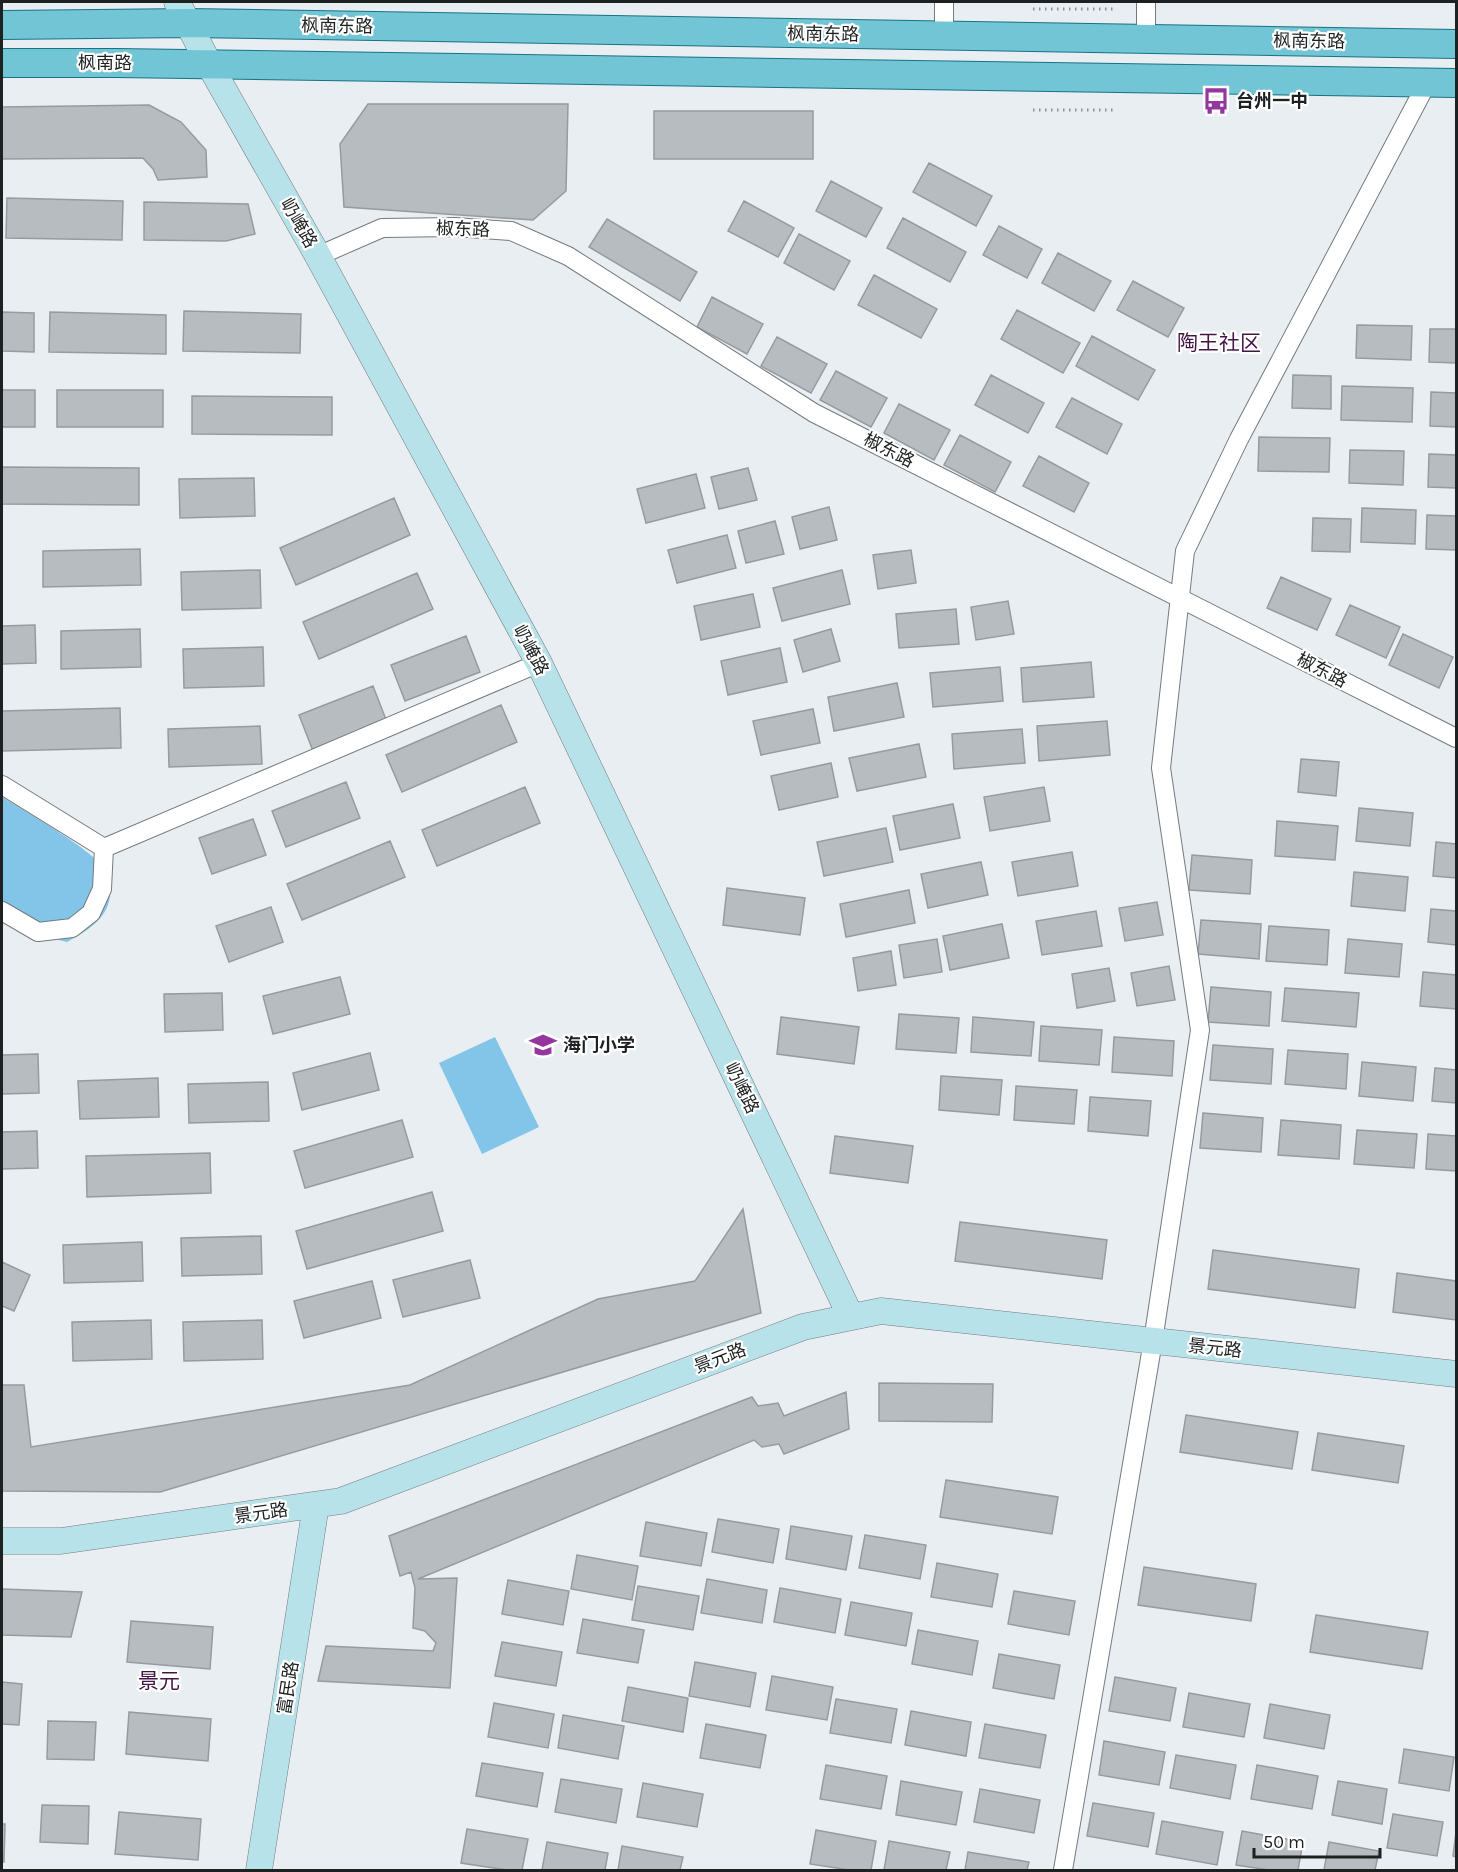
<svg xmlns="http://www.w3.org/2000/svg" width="1458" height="1872" viewBox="0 0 1458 1872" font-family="Karla,'Noto Sans SC',sans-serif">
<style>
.green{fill:#82c5e8}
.building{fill:#b7bcc0;stroke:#979ba0;stroke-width:1.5}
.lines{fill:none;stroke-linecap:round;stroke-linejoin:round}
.street-casing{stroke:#757b7e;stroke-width:20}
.secondary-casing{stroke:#757b7e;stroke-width:27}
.primary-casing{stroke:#177383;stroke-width:30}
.path{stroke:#8d9194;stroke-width:3;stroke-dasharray:1.5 4.5;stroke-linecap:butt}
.street{stroke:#fff;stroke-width:18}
.secondary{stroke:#b8e2e9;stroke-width:26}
.primary{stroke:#71c5d4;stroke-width:28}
.labels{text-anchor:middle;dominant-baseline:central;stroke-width:4.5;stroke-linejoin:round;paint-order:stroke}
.street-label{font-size:18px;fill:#1e2122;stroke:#fff}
.poi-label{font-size:18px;font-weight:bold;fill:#1e2122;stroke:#fff;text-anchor:start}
.quarter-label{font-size:21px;fill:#421547;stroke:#fff}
</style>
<rect width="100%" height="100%" fill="#e8eef2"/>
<path class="green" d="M2,797c22,14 99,57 107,78 2,3 1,10 1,14 2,27 -21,41 -43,53l-20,-5 -45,-29z
M495,1037l44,90 -57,27 -43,-91z"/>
<path class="building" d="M368,104h200l-2,87 -33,29 -189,-13 -4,-63z
M149,105l32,17 25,28 1,27 -49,3 -5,-11 -10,-11 -141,1v-52z
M654,111h159v48h-159z
M929,163l63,33 -16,30 -63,-34z
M831,181l51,27 -16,29 -50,-26z
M7,198l116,3 -1,39 -116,-2z
M744,201l50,27 -16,29 -50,-26z
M144,202l104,2 7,30 -29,7 -82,-1z
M903,218l63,34 -16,30 -63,-34z
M607,219l90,53 -17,29 -91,-54z
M999,226l43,23 -15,29 -44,-23z
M799,234l51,27 -16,29 -50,-27z
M1058,253l53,28 -17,30 -52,-28z
M874,275l63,34 -16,29 -63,-33z
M1133,281l51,27 -16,29 -51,-27z
M712,297l51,27 -16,30 -50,-27z
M1017,310l63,33 -17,30 -62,-34z
M184,311l117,3 -1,39 -117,-2z
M2,312l32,1v39l-32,-1z
M50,312l116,3v39l-117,-2z
M1357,325l55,1 -1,34 -55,-2z
M1430,329h26v34l-27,-1z
M1092,336l63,34 -17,30 -62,-34z
M777,337l50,27 -16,29 -50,-27z
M836,371l51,27 -16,29 -51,-27z
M991,375l53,28 -16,30 -53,-28z
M1293,375l38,1v33l-39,-1z
M1342,386l71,2 -1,34 -71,-2z
M2,390h33v37h-33z
M57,390h106v37h-106z
M1431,392l25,1v34l-26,-1z
M192,396l140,1v38l-140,-1z
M1072,398l50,26 -15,30 -51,-27z
M899,404l51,26 -16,30 -50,-27z
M960,435l51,27 -16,30 -51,-27z
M1259,437l71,1 -1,34 -71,-1z
M1350,450l54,1 -1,34 -54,-2z
M1429,454l27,1v33l-28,-1z
M1039,456l50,27 -15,29 -51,-26z
M2,467l137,1v37l-137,-1z
M748,468l9,32 -38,9 -8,-32z
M696,474l9,34 -59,15 -9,-34z
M254,478l1,38 -75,2 -1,-39z
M394,498l16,37 -114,50 -16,-37z
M829,507l8,33 -37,9 -8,-32z
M1362,508l54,2 -1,34 -54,-2z
M1427,515l29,1v34l-30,-1z
M1313,518l38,1 -1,33 -38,-1z
M775,521l9,33 -38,9 -8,-32z
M727,535l9,33 -59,15 -9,-33z
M140,549l1,36 -98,2v-36z
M911,550l5,33 -38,6 -5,-34z
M260,570l1,38 -79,2 -1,-38z
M842,570l8,34 -68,17 -9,-33z
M417,573l16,36 -114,50 -16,-37z
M1281,577l50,22 -14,31 -50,-22z
M753,594l7,33 -59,13 -7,-34z
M1008,601l6,33 -38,6 -5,-33z
M1350,605l50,22 -14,31 -50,-23z
M956,609l3,35 -60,4 -3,-34z
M35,625l1,38 -34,1v-38z
M140,629l1,38 -80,2v-38z
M831,629l9,32 -37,11 -9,-32z
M1403,634l50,23 -14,31 -50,-23z
M466,636l14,36 -75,29 -14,-36z
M263,647l1,39 -80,2 -1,-39z
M780,648l7,34 -59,13 -7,-34z
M1091,662l3,35 -71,5 -2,-34z
M1000,667l3,34 -70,6 -3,-34z
M897,683l7,34 -70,14 -6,-34z
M373,686l14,36 -74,29 -14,-36z
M501,705l16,37 -115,50 -16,-37z
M120,708l1,40 -119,3v-40z
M813,709l7,34 -59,12 -8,-34z
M1107,721l3,34 -71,6 -2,-35z
M260,726l2,38 -93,3 -1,-38z
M1022,729l3,34 -71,6 -2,-35z
M919,744l7,33 -69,14 -8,-33z
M1301,759l38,3 -3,34 -38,-4z
M831,763l7,34 -59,13 -8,-34z
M346,782l14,36 -74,29 -14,-36z
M525,787l15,36 -103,43 -15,-36z
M1044,787l6,34 -60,10 -6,-34z
M953,804l7,34 -60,12 -7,-34z
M1359,808l54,5 -3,33 -54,-5z
M253,819l13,36 -54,19 -13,-36z
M1277,821l61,5 -3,34 -60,-4z
M886,828l7,34 -69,14 -7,-34z
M390,841l15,36 -103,43 -15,-36z
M1436,842l20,2v34l-23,-2z
M1072,852l6,34 -60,10 -6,-34z
M1192,855l60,5 -2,34 -61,-4z
M981,862l7,33 -60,13 -7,-34z
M1354,872l54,5 -3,34 -54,-5z
M727,888l78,10 -5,37 -77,-10z
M909,890l6,33 -69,14 -6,-33z
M1157,902l6,33 -38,6 -6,-33z
M271,907l12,35 -54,20 -13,-36z
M1431,909l25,2v34l-28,-3z
M1096,911l6,35 -60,9 -6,-34z
M1201,920l60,4 -2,35 -61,-5z
M1002,924l7,34 -59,12 -7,-34z
M1269,926l60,4 -2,35 -61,-4z
M937,939l5,33 -38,6 -5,-33z
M1348,939l54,5 -3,33 -54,-4z
M891,951l5,34 -38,6 -5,-33z
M1169,966l6,34 -38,6 -6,-33z
M1109,968l6,33 -38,7 -5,-34z
M1423,972l33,3v34l-36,-3z
M340,977l10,37 -77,20 -10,-38z
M1211,987l60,5 -2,34 -61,-4z
M1285,988l74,5 -3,34 -74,-6z
M222,993l1,37 -58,2 -1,-38z
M899,1014l60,4 -3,35 -60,-4z
M781,1017l78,10 -5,37 -77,-10z
M973,1017l61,5 -3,34 -60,-4z
M1041,1026l61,4 -3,35 -60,-4z
M1114,1037l60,4 -2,35 -60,-4z
M1213,1045l60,4 -2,35 -61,-4z
M1288,1050l60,4 -2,35 -61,-5z
M370,1053l9,37 -77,20 -9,-37z
M38,1054l1,39 -37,1v-39z
M1362,1062l54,5 -3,34 -54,-5z
M1435,1068l21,2v33l-24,-2z
M941,1076l61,4 -3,35 -60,-5z
M158,1078l1,39 -79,2 -2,-38z
M268,1082l1,39 -80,2 -1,-39z
M1016,1086l61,4 -3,34 -60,-4z
M1090,1097l61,4 -3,35 -60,-5z
M1203,1113l60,5 -2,34 -61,-4z
M402,1120l11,37 -108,31 -11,-37z
M1281,1120l60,5 -2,34 -61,-4z
M1357,1130l60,4 -3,34 -60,-4z
M37,1131l1,37 -36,1v-37z
M1428,1134l28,2v35l-30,-2z
M835,1136l78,10 -5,37 -78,-10z
M210,1153l1,40 -124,4 -1,-41z
M432,1192l11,39 -136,38 -11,-38z
M743,1209l18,104 -601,179 -158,-1v-106h22l7,62 379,-62 188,-86 97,-18z
M960,1222l147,18 -5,39 -147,-18z
M261,1236l1,38 -80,2 -1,-38z
M142,1242l1,39 -79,2 -1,-38z
M1213,1250l146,19 -4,39 -147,-19z
M470,1260l10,38 -77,19 -10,-37z
M2,1262l28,13 -16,36 -12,-5z
M1397,1273l59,8v39l-63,-8z
M372,1281l9,37 -77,20 -10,-37z
M151,1320l1,39 -79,2 -1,-39z
M262,1320l1,39 -79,2 -1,-39z
M879,1383l114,1 -1,38 -113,-1z
M846,1392l3,37 -65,25 -5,-10 -17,3 -8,-7 -336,139 39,-1 -7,110 -132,-7 8,-35 107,5 3,-8 -11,-12 -12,-3 2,-40 -4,-16 -11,4 -11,-40 363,-139 6,9 20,-3 6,13z
M1186,1415l112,17 -6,37 -112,-17z
M1318,1433l86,13 -6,37 -86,-13z
M946,1480l112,17 -6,37 -112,-17z
M718,1519l61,10 -6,34 -61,-11z
M646,1522l61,11 -6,33 -61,-10z
M791,1526l61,10 -6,34 -60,-11z
M865,1535l61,10 -6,34 -61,-11z
M577,1555l61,11 -6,34 -61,-11z
M937,1563l61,11 -6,33 -61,-10z
M1144,1567l112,17 -5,37 -113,-16z
M707,1579l60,11 -5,33 -61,-10z
M508,1580l61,11 -6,34 -61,-11z
M638,1586l61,10 -6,34 -61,-10z
M780,1588l61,11 -6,34 -61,-11z
M2,1589l80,3 -11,45 -69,-2z
M1014,1591l61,10 -6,34 -61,-11z
M851,1602l61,11 -6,33 -61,-11z
M1316,1615l112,17 -6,37 -112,-17z
M583,1619l61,11 -6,33 -61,-10z
M131,1621l82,6 -3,42 -83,-7z
M918,1630l60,11 -6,34 -60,-11z
M502,1642l60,10 -6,34 -61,-10z
M999,1654l61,11 -6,34 -61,-11z
M695,1662l61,11 -6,34 -61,-11z
M772,1676l61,11 -6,33 -61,-10z
M1115,1677l61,11 -6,33 -61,-10z
M2,1682l20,2 -3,41 -17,-1z
M628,1687l60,11 -5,34 -61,-11z
M1189,1693l61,11 -6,33 -61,-10z
M836,1699l61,10 -6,34 -61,-10z
M494,1703l60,11 -6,34 -60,-11z
M1270,1704l60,11 -6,34 -60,-11z
M911,1711l60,11 -5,34 -61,-11z
M129,1712l82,7 -3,42 -82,-7z
M563,1715l61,11 -6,33 -60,-11z
M48,1721l48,1 -2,38 -47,-1z
M706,1724l60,11 -6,33 -60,-10z
M985,1724l61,11 -6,33 -61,-10z
M1104,1741l61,11 -6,33 -60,-10z
M1404,1749l50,8 -5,34 -50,-8z
M1176,1755l60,10 -6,34 -60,-11z
M482,1763l61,10 -6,34 -61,-11z
M826,1765l61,11 -6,33 -61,-10z
M1257,1765l61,11 -6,33 -61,-10z
M561,1779l61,10 -6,34 -61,-11z
M901,1781l61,11 -6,33 -60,-10z
M1338,1781l49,8 -5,35 -50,-9z
M643,1783l60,11 -6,33 -60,-10z
M980,1789l60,11 -6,33 -60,-11z
M1093,1803l61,10 -6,34 -61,-11z
M42,1805l47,1 -1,38 -48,-2z
M119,1812l82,7 -3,41 -83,-6z
M1393,1814l50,8 -6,34 -50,-8z
M1162,1821l61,11 -6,33 -61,-11z
M2,1824h3l-1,38h-2z
M467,1829l61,10 -6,31h-15l-46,-7z
M816,1830l60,11 -5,29h-22l-39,-6z
M1242,1831l61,11 -5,28h-29l-33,-5z
M1456,1832v25l-3,-1z
M889,1841l61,11 -4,18h-62z
M547,1842l61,11 -3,17h-63z
M1329,1842l50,9 -4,19h-51z
M622,1846l61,11 -3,13h-62z
M968,1852l61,10 -2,8h-62z"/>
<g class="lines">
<defs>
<path id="street" d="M944,2v34
M1146,2v37
M318,256l64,-28 73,-1 56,4 57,25 246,157 642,325
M2,785l102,63
M2,911l36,21 34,-4 19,-15 11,-24 2,-41 435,-185
M1063,1870l90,-529 47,-311 -39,-262 24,-217 54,-112 188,-356"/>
<path id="secondary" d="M177,2l32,62 109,192 221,407 312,654
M2,1541h59l280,-40 462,-174 78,-16 575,63
M259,1870l57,-365"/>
<path id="primary" d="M2,25l187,-2 1267,21
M2,63h115l1339,20"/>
</defs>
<use href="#street" class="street-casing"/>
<use href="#secondary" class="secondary-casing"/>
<use href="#primary" class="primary-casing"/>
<path class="path" d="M1033,9h80
M1033,110h84"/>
<use href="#street" class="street"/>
<use href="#secondary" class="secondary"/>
<use href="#primary" class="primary"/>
</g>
<defs>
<symbol id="bus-bare" viewBox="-9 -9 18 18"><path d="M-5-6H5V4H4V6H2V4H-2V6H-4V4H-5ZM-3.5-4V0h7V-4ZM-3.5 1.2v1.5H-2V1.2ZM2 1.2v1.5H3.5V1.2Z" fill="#95369f" stroke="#fff" stroke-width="2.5" paint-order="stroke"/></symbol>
<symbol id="school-bare" viewBox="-9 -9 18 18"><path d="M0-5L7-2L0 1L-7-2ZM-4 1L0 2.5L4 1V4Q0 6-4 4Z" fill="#95369f" stroke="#fff" stroke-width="2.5" paint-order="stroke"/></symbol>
</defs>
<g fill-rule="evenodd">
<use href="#bus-bare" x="1197" y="82" width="38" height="38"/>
<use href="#school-bare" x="524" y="1026" width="38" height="38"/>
</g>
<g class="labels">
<g class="street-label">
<text transform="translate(337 26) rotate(1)">枫南东路</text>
<text transform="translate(823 34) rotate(1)">枫南东路</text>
<text transform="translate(1309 41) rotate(1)">枫南东路</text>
<text x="105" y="63">枫南路</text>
<text transform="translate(299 223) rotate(60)">屷崦路</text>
<text transform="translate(463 229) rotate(2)">椒东路</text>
<text transform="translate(889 450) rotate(27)">椒东路</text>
<text transform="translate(531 650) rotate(62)">屷崦路</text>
<text transform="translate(1322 670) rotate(27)">椒东路</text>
<text transform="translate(742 1088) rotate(64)">屷崦路</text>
<text transform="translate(1215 1348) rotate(6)">景元路</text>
<text transform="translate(720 1358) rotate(-21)">景元路</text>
<text transform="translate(261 1513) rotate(-8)">景元路</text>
<text transform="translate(288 1688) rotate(-81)">富民路</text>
</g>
<g class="poi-label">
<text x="1236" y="101">台州一中</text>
<text x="563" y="1045">海门小学</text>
</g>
<g class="quarter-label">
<text x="1219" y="343">陶王社区</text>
<text x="159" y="1681">景元</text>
</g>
</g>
<rect width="1458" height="1872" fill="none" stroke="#1e2122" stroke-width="6"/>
<path d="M1254 1848v9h126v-9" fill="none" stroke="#1e2122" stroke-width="3"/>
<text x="1263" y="1848" font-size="18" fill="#1e2122" stroke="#ffffff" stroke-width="4.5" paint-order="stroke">50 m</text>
</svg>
